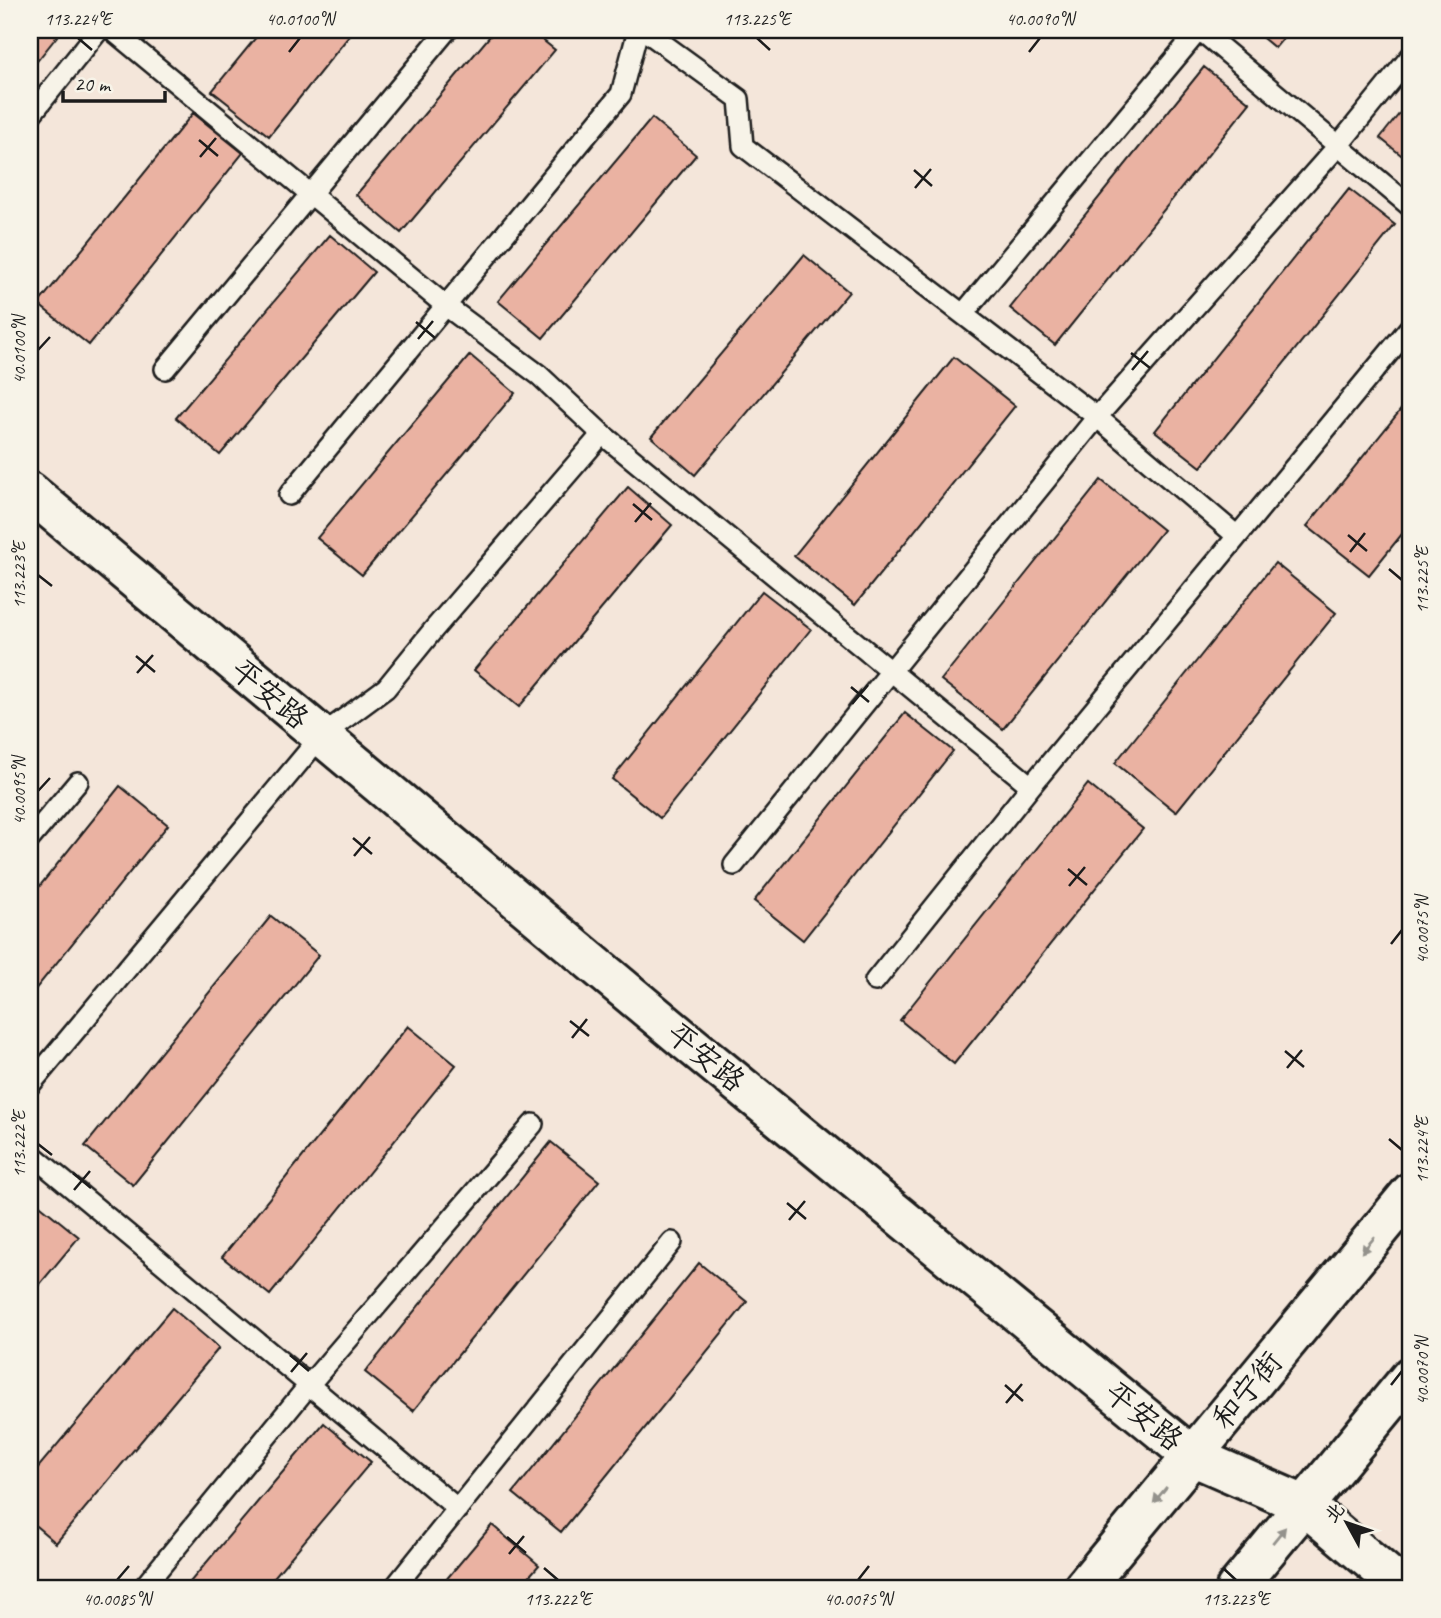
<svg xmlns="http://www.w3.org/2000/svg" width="1441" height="1618" viewBox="0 0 1441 1618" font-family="Caveat,'LXGW WenKai TC',sans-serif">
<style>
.building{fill:#eab2a2;stroke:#1c1c1c;stroke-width:2}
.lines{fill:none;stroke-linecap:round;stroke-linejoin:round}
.lane-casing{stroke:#1c1c1c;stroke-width:24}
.street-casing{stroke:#1c1c1c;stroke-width:44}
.secondary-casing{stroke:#1c1c1c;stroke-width:44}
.lane{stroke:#f7f3e8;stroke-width:19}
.street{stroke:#f7f3e8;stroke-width:38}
.secondary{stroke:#f7f3e8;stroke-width:38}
.oneway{fill:#94928c}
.ticks{fill:none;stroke:#1c1c1c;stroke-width:2.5}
.labels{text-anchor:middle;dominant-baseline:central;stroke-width:5;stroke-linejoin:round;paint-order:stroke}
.street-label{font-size:30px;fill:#1c1c1c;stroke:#f7f3e8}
.neatline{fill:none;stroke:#1c1c1c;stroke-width:2.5}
.ticks-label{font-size:18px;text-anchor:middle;fill:#1c1c1c}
</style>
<rect width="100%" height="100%" fill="#f4e6da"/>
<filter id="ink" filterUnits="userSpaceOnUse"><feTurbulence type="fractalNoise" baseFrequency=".0143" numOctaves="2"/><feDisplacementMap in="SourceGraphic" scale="14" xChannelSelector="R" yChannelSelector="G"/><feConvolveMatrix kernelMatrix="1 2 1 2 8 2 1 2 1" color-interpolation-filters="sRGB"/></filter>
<g filter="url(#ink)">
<path class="building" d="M30,30h32l-32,40z
M262,30h92l-85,106 -57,-45z
M495,30h35l25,20 -154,183 -45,-38z
M1253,30h37l-15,18z
M1204,67l46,36 -195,242 -45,-37z
M1411,99v64l-31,-25z
M193,113l50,40 -154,192 -51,-41z
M652,118l44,37 -153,183 -45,-37z
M1349,189l46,36 -194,242 -46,-36z
M330,235l44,37 -154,183 -44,-37z
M804,255l45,37 -154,183 -44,-38z
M470,355l45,38 -153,182 -45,-37z
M954,357l61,49 -160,199 -61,-49z
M1411,397v126l-42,52 -62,-49z
M1101,480l62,50 -160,199 -62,-49z
M628,487l44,38 -153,182 -45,-37z
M1275,563l61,50 -160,199 -61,-49z
M762,591l49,38 -151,189 -48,-39z
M905,713l48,38 -150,189 -49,-39z
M1088,784l55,45 -189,235 -54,-44z
M120,786l48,39 -138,171v-98z
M271,916l48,39 -186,230 -48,-39z
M408,1026l48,39 -186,230 -48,-38z
M551,1142l48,39 -186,230 -48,-39z
M31,1198l48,39 -49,59v-97z
M699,1263l48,39 -186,230 -48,-39z
M172,1308l47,40 -163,195 -26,-22v-44z
M324,1423l47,39 -106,126h-80z
M492,1525l47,40 -20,23h-80z"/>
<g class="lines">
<defs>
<path id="lane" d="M112,30l334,276 93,69 63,59 429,352
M644,30l95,69 4,47 354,271 140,119
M1200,30l211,177
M30,116l69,-86
M963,314l236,-284
M165,369l282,-339
M289,495l332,-401 17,-64
M30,839l48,-57
M734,865l363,-448 241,-271 73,-90
M875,981l156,-195 380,-460
M30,1085l291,-349 65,-48 48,-59 168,-195
M30,1153l428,356
M143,1588l166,-203 224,-261
M394,1588l278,-346"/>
<path id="street" d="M30,492l650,544 512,420"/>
<path id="secondary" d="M1192,1456l112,49 99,83
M1083,1588l328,-396
M1236,1588l175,-212"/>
</defs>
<use href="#lane" class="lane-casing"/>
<use href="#street" class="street-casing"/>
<use href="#secondary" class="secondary-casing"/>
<use href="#lane" class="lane"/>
<use href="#street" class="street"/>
<use href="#secondary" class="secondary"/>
</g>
<defs><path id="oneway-solid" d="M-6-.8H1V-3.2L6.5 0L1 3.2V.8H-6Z" transform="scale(1.75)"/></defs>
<g class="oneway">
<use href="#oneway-solid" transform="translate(1368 1245) rotate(130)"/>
<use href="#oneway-solid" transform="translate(1160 1495) rotate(130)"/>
<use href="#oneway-solid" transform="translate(1279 1535) rotate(-51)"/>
</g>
</g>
<path class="ticks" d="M78,38l14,12M757,38l13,12M289,52l11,-14M1029,52l11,-14M199,140l19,16M200,157l16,-19M914,170l18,16M915,188l16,-19M416,322l19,16M418,339l15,-18M38,350l12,-13M1131,353l19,15M1132,370l16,-19M633,504l19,16M635,522l16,-19M1348,535l19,16M1350,552l15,-19M1389,569l13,11M38,575l14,11M136,656l19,16M137,673l16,-18M851,687l18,15M852,704l16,-19M38,791l12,-13M353,838l19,16M354,856l16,-19M1068,869l19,16M1069,886l16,-19M1391,944l11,-14M570,1021l19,15M572,1038l15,-19M1285,1051l19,16M1287,1068l15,-18M1389,1139l13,11M38,1144l14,11M73,1173l18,15M74,1190l16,-19M787,1203l19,16M789,1220l16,-19M290,1355l19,16M291,1372l16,-19M1005,1385l18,16M1391,1385l11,-14M1006,1403l16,-19M507,1537l19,16M509,1554l15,-18M544,1568l14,12M1223,1568l13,12M117,1580l12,-14M858,1580l11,-14"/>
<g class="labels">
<g class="street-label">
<text transform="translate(270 694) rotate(40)">平安路</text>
<text transform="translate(706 1057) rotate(39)">平安路</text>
<text transform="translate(1247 1390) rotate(-50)">和宁街</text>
<text transform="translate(1144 1416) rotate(39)">平安路</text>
</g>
</g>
<rect width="1441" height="1618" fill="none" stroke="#f7f3e8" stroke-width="77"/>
<g transform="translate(1347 1523) rotate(310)" stroke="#f7f3e8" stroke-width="5" paint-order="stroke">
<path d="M0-5L12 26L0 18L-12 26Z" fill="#1c1c1c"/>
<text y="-10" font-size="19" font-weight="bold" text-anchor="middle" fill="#1c1c1c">北</text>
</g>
<path d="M63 91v10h102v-10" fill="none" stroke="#1c1c1c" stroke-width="3.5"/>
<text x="74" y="91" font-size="21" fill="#1c1c1c" stroke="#f7f3e8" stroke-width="5" paint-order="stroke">20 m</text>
<rect x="38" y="38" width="1364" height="1542" class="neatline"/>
<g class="ticks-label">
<text x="78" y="25">113.224°E</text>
<text x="300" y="25">40.0100°N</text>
<text x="757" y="25">113.225°E</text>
<text x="1040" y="25">40.0090°N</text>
<text transform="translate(19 350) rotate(-90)" y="6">40.0100°N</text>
<text transform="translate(19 575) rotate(-90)" y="6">113.223°E</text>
<text transform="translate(1422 580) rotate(-90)" y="6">113.225°E</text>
<text transform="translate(19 791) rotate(-90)" y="6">40.0095°N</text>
<text transform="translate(1422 930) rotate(-90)" y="6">40.0075°N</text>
<text transform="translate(19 1144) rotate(-90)" y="6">113.222°E</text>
<text transform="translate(1422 1150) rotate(-90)" y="6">113.224°E</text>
<text transform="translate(1422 1371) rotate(-90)" y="6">40.0070°N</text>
<text x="117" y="1605">40.0085°N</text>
<text x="558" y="1605">113.222°E</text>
<text x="858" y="1605">40.0075°N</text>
<text x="1236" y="1605">113.223°E</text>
</g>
</svg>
